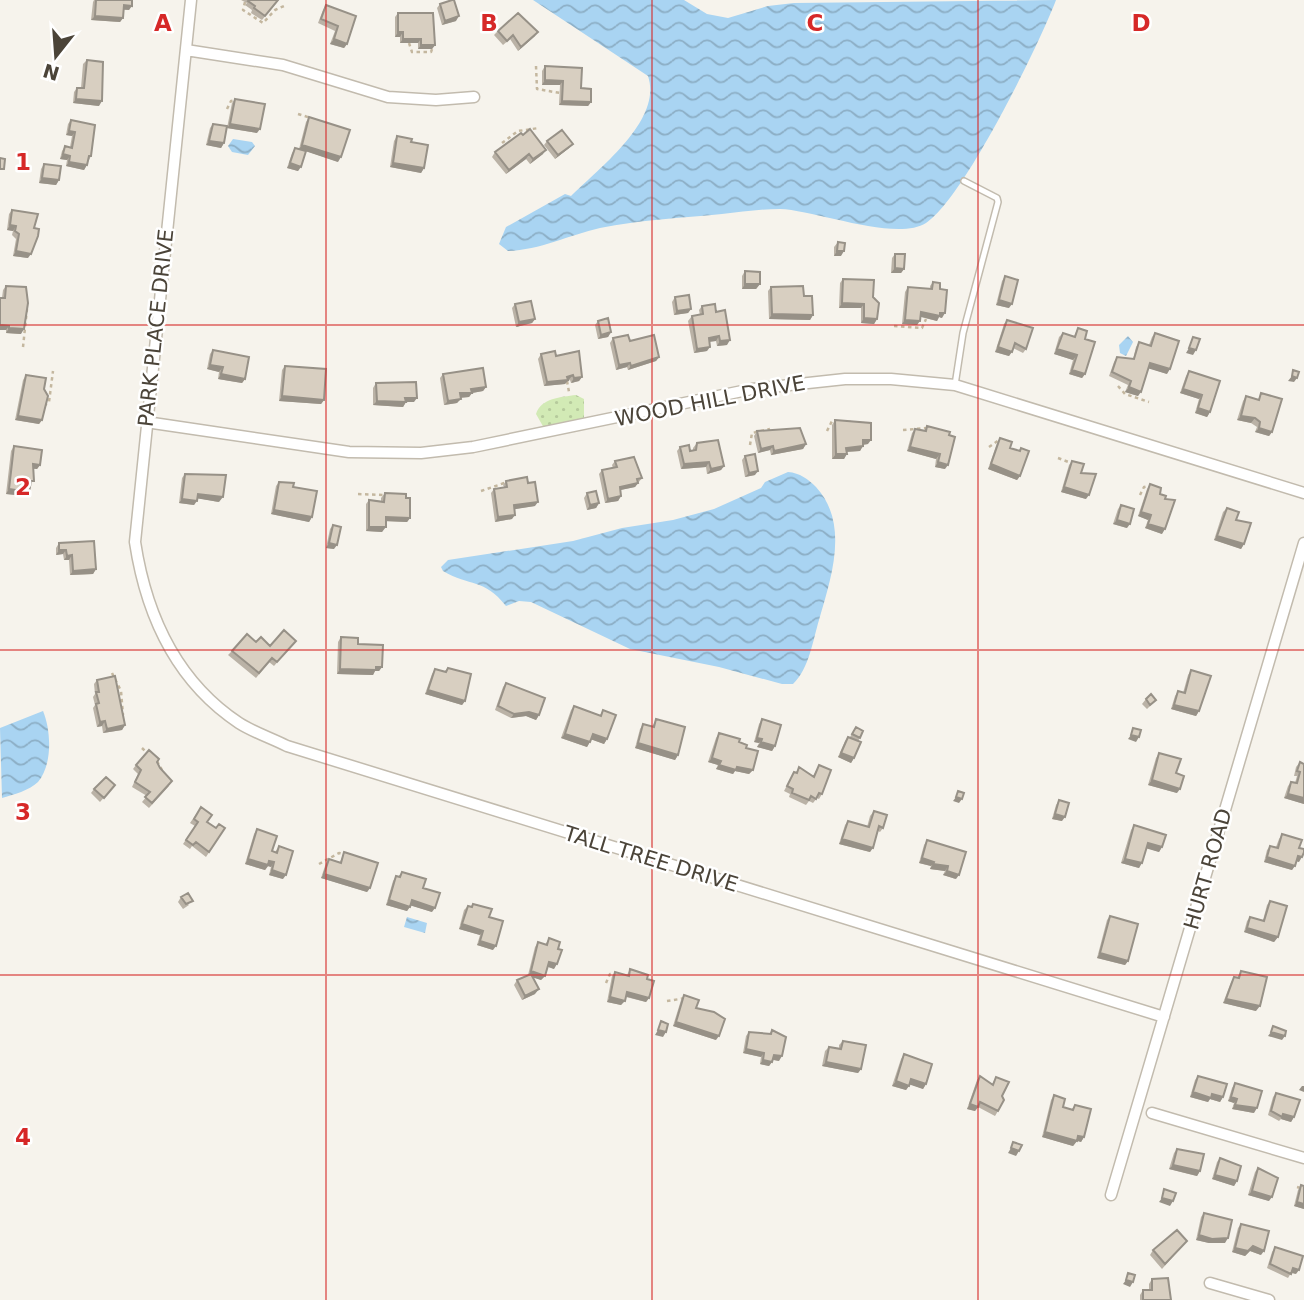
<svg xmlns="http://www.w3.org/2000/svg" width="1304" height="1300" viewBox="0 0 1304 1300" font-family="'DejaVu Sans',sans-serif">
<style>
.grass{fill:url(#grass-dots)}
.water{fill:url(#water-waves)}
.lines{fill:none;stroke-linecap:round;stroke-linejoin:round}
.service-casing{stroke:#c2bbae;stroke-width:8}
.minor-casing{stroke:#c2bbae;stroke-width:13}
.path{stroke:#c4b79f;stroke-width:2.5;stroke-dasharray:3.5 3.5;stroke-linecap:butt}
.service{stroke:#fff;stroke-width:5}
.minor{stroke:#fff;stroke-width:10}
.wall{fill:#bab2a6}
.shaded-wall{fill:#979187}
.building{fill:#d8cfc1;stroke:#979187;stroke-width:2}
.grid{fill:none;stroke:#d62828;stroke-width:2;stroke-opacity:0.55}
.labels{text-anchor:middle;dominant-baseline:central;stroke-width:5;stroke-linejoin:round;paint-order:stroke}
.street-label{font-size:21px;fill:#4b4439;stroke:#fff}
.grid-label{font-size:23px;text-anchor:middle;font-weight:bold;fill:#d62828;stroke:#fff;stroke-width:5;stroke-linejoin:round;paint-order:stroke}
</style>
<defs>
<pattern id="grass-dots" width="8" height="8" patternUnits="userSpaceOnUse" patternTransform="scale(1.75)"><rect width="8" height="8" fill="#d2eab5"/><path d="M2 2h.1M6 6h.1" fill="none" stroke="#b6ca9c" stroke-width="1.8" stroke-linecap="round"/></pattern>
<pattern id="water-waves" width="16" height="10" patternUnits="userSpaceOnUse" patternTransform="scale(1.75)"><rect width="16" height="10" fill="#a9d4f2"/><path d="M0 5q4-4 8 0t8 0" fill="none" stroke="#8caec5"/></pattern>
</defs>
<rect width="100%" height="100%" fill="#f6f3ec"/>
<path class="grass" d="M576,395l8,4v21l-40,8 -8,-14c5,-16 25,-17 40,-19z"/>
<path class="water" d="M533,0h151l23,14 21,4 40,-12 26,-3 262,-3c-17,45 -93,200 -130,223 -30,19 -111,-13 -146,-14 -20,0 -39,3 -58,5 -41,4 -82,6 -122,14 -31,7 -60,22 -92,23l-9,-7 7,-17 59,-33 6,2c28,-28 92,-76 77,-120z
M233,139l19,3 3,4 -7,9 -16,-3 -4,-6z
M1128,336l5,6 -7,14 -6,-3 -1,-8z
M788,472c12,1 20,7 28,15 34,37 15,91 3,133 -6,20 -10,49 -26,64h-11l-63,-17 -89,-18 -99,-47 -12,-1 -13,5c-22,-28 -36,-19 -63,-35l-2,-4 7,-7 125,-19 49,-13 51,-8 41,-11 47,-21 4,-6z
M43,711c8,19 10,53 -5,71 -8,8 -25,13 -36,16l-2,-70z
M407,917l20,6 -2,10 -21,-6z"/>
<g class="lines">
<defs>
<path id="service" d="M955,385l8,-52 35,-131 -1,-4 -33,-17"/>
<path id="minor" d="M191,0l-56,542c11,72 41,139 104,181 14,9 32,15 48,23l877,271
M186,50l97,15 105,32 48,3 38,-3
M146,422l203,30 72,1 52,-6 279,-58 93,-10h46l64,6 349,108
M1152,1113l152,45
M1111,1195l193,-652
M1210,1283l59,17"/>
</defs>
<use href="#service" class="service-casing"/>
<use href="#minor" class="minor-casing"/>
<path class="path" d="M245,2l-2,8 20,13 12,-13 9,-4
M409,43l3,9h19l4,-11
M536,66l1,23 23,4
M227,109l4,-8 5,-1
M298,114l13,4
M502,143l16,-12 21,-3
M894,326l28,2 4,-9
M23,347l4,-38
M567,381l2,11
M1118,386l7,8 24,8
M44,406l5,-4 4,-31
M903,430l24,-2
M827,431l5,-10 19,1
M750,445l2,-12 18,-4
M989,447l10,-7
M1058,458l13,5
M481,491l32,-11
M358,494l27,1
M1140,495l4,-8 5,-1
M112,673l9,18 2,24
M142,748l7,7
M157,761l5,9
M319,864l20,-11 6,2
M606,983l4,-9h4
M667,1001l19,-3
M1297,1187l7,2"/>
<use href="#service" class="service"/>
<use href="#minor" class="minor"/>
</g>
<path class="wall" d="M94,0h38l-3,10h-5l-1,8 -3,4 -29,-2 2,-18z
M241,0h38l-17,20 -11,-7 1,-3 -7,-5 2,-2z
M440,4l16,17 -14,4 -5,-17z
M326,5l30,11 -9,28 -3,4 -14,-4 5,-13 -17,-8 5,-13z
M398,13l37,32 -3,4h-14v-6h-18v-6h-5v-20z
M498,31l37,5 -17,15 -8,-12 -7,6 -9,-10z
M87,60l12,46 -26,-3 1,-11 3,-4h4l2,-24z
M545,66l36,22 10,14 -3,4 -29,-1 1,-20h-18v-14z
M235,99l22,34 -30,-5 5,-25z
M309,117l29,45 -32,-11 -8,20 -11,-3 5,-15 3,-5 4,1 7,-27z
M71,120l20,36 -7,14 -18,-4 1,-6 -7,-1 2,-8 3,-5 5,1 2,-11 -6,-1 2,-11z
M213,124l11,19 -3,5 -15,-3 4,-17z
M397,136l14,6 13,26 -3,5 -31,-6 4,-26z
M547,141l22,7 -14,11 -11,-14z
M495,152l48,2 -13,10 -4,-5 -20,15 -14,-17z
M44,164l15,16 -3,5 -17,-2 2,-14z
M12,210l16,48 -15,-2 3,-17 -4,-4 1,-4 -6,-1 2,-16z
M838,242l3,14h-7v-9z
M895,254l9,15 -3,4h-10l1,-15z
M745,271l15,13 -4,5h-14v-13z
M1005,276l4,32 -13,-3 6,-24z
M843,279l30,18 4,22 -3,5 -13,-1v-15h-22l1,-25z
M933,282l7,7 2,29 -3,-1 -2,4 -16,-4 -4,8 -15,-1 3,-32 3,-5 22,2v-3z
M6,286l15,48 -15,-1v-3h-6v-32h2l1,-8z
M771,287l42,28 -3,5 -41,-1 -1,-28z
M675,297l16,12 -3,4 -14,2 -2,-13z
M515,304l20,15 -3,4 -16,4 -4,-19z
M702,306l14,6 11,33 -10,1 -1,-5 -7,1 -2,9 -13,2 -6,-32 4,-5 8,-1 -1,-5z
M1007,320l19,29 -3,4 -10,-5 -4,8 -14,-4 9,-28z
M598,321l13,11 -3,5 -10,2 -3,-14z
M1078,328l7,11v35l-3,4 -13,-4 4,-14 -19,-6 5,-17 4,-4 11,3z
M1155,333l12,41 -18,-6 -11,28 -13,-4 3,-7 -19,-9 5,-14 3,-5 16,2 3,-12 3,-5 10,3 3,-8z
M613,338l46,19 -3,4 -28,9 -1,-3 -11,3 -6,-27z
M213,350l32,29 -3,4 -24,-4 1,-7 -12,-3 3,-15z
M541,354l15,2 26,21 -3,4 -8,2 -1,-3h-2l-3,4 -21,2 -6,-27z
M285,366l39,34 -3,4 -42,-3 3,-31z
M1189,371l21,41 -3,5 -12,-4 4,-14 -19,-6 6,-17z
M443,374l43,13 -3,4 -11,2 -3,4 -9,1 -3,5 -13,2 -4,-27z
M26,375l18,14 -2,31 -3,4 -24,-4 8,-40z
M376,383l38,19h-8l-3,5 -30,-2v-17z
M1261,393l11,39 -3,4 -14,-4 2,-5 -6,-4 -14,-3 6,-19 3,-5 12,4z
M835,420l33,24 -5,1 -3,6 -13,1 -3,7h-12v-34z
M927,426l18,43 -10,-2 1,-8 -29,-8 5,-18 3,-4 9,2z
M757,431l49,13 -3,5 -32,6 -1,-5 -12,3 -4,-17z
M1000,438l10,10 9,3 2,-3 -1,28 -3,4 -29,-11 9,-26z
M697,443l27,23 -3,4 -14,4 -1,-7 -25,2 -4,-18 3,-4 10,4 3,-1v-2z
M14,446l26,19 -3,4h-4l-2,17 -5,10 -20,-2 5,-43z
M745,456l10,19 -10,2 -3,-17z
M615,461l27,17 -7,9 -15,3 1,6 -3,5 -13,2 -6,-29 3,-4 11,-2 -1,-3z
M1072,461l9,12 5,26 -25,-7 8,-27z
M185,474l34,28 -22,-4 -3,7 -15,-2 3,-25z
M506,481l29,25 -21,3 -2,10 -17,3 -4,-29 3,-4 10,-2 -1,-2z
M279,482l14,5 19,30 -3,5 -38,-8 5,-28z
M1150,484l15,15 -3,35 -17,-6 3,-8 -10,-4 9,-27z
M385,493l21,5 4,20 -3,4 -21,-1 -4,11 -16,-1v-27l3,-4 12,1v-3z
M587,493l12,10 -3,5 -9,2 -3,-12z
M1121,505l6,23 -14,-4 5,-15z
M1227,508l9,12 8,24 -3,5 -27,-9 9,-28z
M333,525l1,24 -8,-1 4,-19z
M59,543l37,26 -3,5 -23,1 -1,-15h-5l-1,-6 -7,1v-7z
M341,637l17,7 24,23 -3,4h-4l-2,4 -36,-1 1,-32z
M296,641l-22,25 -5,-4 -13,16 -28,-23 4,-4 24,-9 14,4z
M448,668l17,33 -3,4 -37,-11 7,-20 3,-5 9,3z
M1191,670l8,41 -3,5 -25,-7 4,-13 3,-5 5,2 5,-18z
M97,680l28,45 -3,5 -19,3 -1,-7 -5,1 -4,-19 2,-3 -2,-8 2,-3 -1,-10z
M506,683l33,32 -3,5 -10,-4 -15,2 -16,-8 8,-23z
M1146,699l10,1 -9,9 -5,-5z
M574,706l26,9 3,-5 4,29 -3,5 -13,-5 -4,8 -26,-9 10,-28z
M656,719l22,36 -3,5 -40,-12 5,-19 3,-5 9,3z
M762,719l13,27 -3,5 -15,-4 2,-4 -5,-1 5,-18z
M856,727l4,11 -2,3 -4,17 -3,5 -13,-6 7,-16 3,-4h2z
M719,733l20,9 7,6 7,22 -4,4 -14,-3 -2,3 -17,-5 2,-4 -10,-3 8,-24z
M1159,753l17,20 1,20 -29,-8 8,-27z
M157,762l12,24 -20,22 -7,-6 5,-6 -15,-9 6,-13 -5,-5 3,-4z
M1300,762l4,42 -20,-6 4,-12 3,-4 4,1 2,-7h-3l2,-9z
M819,765l3,29 -3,5 -2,-1 -4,5 -4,-2 -3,4 -17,-8 1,-3 -6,-3 10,-19 2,1 3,-6 14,9z
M115,785l-15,17 -9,-9 3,-4z
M1059,800l3,21 -10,-2 4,-14z
M201,807l6,15 9,6h9l-19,29 -14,-11 -2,3 -7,-5 12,-18 -5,-3z
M874,811l9,17 -3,4 -2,-1 -8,21 -31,-8 6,-19 3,-4 19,6 3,-11z
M1134,825l28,22 -3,5 -12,-4 -8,20 -18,-5 10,-33z
M257,829l15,22 3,1 4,-6 4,33 -14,-4 2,-8 -3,-1 -3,4 -20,-6 9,-30z
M1282,834l17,14v14l-3,-1 -4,9 -28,-8 3,-12 3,-4 6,1 3,-8z
M927,840l29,39 -13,-4 2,-4 -15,-2 1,-3 -12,-3 5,-18z
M344,852l26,36 -3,4 -46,-14 5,-15 3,-4 11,3z
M402,872l21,16 9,24 -22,-7 -3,6 -21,-6 7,-24 3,-5 2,1z
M181,897l8,8 -6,4 -5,-7z
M1270,901l8,36 -4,5 -30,-10 3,-11 3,-4 13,3 4,-15z
M473,904l16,13 4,33 -16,-5 3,-10 -21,-6 5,-19 4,-4 3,1z
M1110,916l18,45 -3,4 -28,-7 10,-38z
M549,938l9,11 -4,20 -6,-2 -3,9 -4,4 -8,-3 2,17 -13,6 -8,-15 3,-5 11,-5 7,-28 3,-5 7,3z
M630,969l17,10 2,19 -3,4 -20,-5 -5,8 -14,-3 5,-26 3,-4 12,3z
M1241,971l15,40 -33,-8 8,-21 3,-5 3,1z
M684,995l12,13 20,32 -43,-14 8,-26z
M772,1030l7,31 -6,-1 -4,6 -9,-2 1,-7 -18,-4 3,-17 3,-4 20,2z
M843,1041l18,28 -3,4 -36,-7 3,-15 4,-4 10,2v-4z
M904,1054l22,30 -3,5 -13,-5 -4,6 -14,-4 9,-27z
M980,1076l12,8 4,-7 6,19 -4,15 -3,5 -17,-9 -3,4 -8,-2 10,-29z
M1198,1076l25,21 -3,5 -10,-3 -2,3 -18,-5 5,-17z
M1235,1083l19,30 -22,-4 2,-6 -6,-2 4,-13z
M1276,1093l18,24 -3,5 -10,-3 -2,2 -11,-6 5,-18z
M1054,1095l9,12 9,2 3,-4 9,32 -3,5 -4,-1 -4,5 -31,-9 9,-37z
M1177,1149l23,22 -3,5 -28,-7 5,-16z
M1220,1158l17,23 -3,5 -22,-7 5,-17z
M1258,1168l11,33 -21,-6 7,-23z
M1301,1185l3,24 -10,-3 4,-16z
M1204,1213l21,30h-16l-13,-3 5,-23z
M1241,1224l20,31 -11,-4 -5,5 -13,-4 6,-24z
M1187,1241l-25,28 -12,-14 3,-5z
M1275,1247l21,27 -5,-1 -3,5 -21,-10 5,-16z
M1152,1279l19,21h-31v-5l3,-5h6v-6z"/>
<path class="shaded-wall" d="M124,5l8,1 -3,4 -8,-1z
M95,16l28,2 -3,4 -29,-2z
M459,16l-3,5 -14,4 3,-4z
M398,32h5l-3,5h-5z
M538,32l-3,4 -17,15 3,-4z
M334,39l13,5 -3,4 -14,-4z
M403,39h18l-3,4h-18z
M421,45h14l-3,4h-14z
M545,80l18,1 -3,4h-18z
M76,99l26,2 -3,5 -26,-3z
M562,101l29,1 -3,4 -29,-1z
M230,124l30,5 -3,4 -30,-5z
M69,131l6,1 -3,4 -6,-1z
M209,141l15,2 -3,5 -15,-3z
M573,144l-4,4 -14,11 3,-4z
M302,145l39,12 -3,5 -39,-13z
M546,150l-3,4 -13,10 3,-5z
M63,154l7,2 -3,4 -7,-1z
M529,154l-3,5 -20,15 3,-4z
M69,162l18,3 -3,5 -18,-4z
M290,163l11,4 -3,4 -11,-3z
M393,163l31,5 -3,5 -31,-6z
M42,178l17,2 -3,5 -17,-2z
M10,225l6,1 -3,5 -6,-1z
M16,251l15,3 -3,4 -15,-2z
M837,251h7l-3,5h-7z
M895,268l9,1 -3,4h-10z
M745,284h15l-4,5h-14z
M999,300l13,4 -3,4 -13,-3z
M842,303l22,1 -3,4h-22z
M691,309l-3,4 -14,2 3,-4z
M921,312l19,1h5l-3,5 -3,-1 -2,4 -19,-5z
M772,314l41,1 -3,5 -41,-1z
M864,318l13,1 -3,5 -13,-1z
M535,319l-3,4 -16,4 3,-5z
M905,320l15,1 -3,4 -15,-1z
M0,325l9,1 -3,4h-6z
M9,328l15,1 -3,5 -15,-1z
M611,332l-3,5 -10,2 3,-4z
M719,336l-3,5 -10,1 3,-4z
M730,340l-3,5 -10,1 3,-5z
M710,347l-3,4 -13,2 3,-4z
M998,347l14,5 -3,4 -14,-4z
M1189,348l7,2 -3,5 -7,-2z
M1057,349l20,6 -4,5 -19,-6z
M659,357l-3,4 -28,9 3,-4z
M630,363l-3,4 -11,3 3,-5z
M1150,363l20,6 -3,5 -20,-6z
M210,365l13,2 -4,5 -12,-3z
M1072,370l13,4 -3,4 -13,-4z
M221,374l24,5 -3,4 -24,-4z
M573,375l-8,9 -21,2 3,-4z
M1292,376l5,2 -3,4 -6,-1z
M582,377l-3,4 -8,2 3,-5z
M486,387l-3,4 -11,2 -3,4 -13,1 4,-5 11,-4z
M1129,387l12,5 -3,4 -13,-4z
M1183,389l19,6 -3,4 -19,-6z
M282,396l42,4 -3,4 -42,-3z
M405,398h12l-3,4h-9h1l-3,5 -30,-2 4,-4z
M461,399l-4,4 -13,2 4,-4z
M1198,408l12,4 -3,5 -12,-4z
M18,416l24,4 -3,4 -24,-4z
M1241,416l14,2 -4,5 -14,-3z
M1259,428l13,4 -3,4 -14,-4z
M863,440h8l-3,4 -8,1z
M806,444l-3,5 -32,6 3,-4z
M773,446l-3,4 -12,3 3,-4z
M863,446l-3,5 -17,1 3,-4z
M910,447l30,7 -4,5 -29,-8z
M836,454h11l-3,5h-12z
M709,462l-3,5 -25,2 3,-5z
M938,462l10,3 -3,4 -10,-2z
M33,464l7,1 -3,4 -7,-1z
M991,464l29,12 -3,4 -29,-11z
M724,466l-3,4 -14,4 4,-5z
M758,471l-3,4 -10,2 4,-4z
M638,483l-3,4 -19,4 4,-4z
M1064,487l25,8 -3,4 -25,-7z
M9,489l20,3 -3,4 -20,-2z
M198,494l25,3 -4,5 -24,-4z
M621,496l-3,5 -13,2 3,-4z
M182,499l15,2 -3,4 -15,-2z
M538,502l-3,4 -25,4 4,-5z
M599,503l-3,5 -9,2 3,-5z
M274,510l38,7 -3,5 -38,-8z
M1141,512l10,3 -3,5 -10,-4z
M515,515l-3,4 -17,3 3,-5z
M386,517l24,1 -3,4 -24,-1z
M1117,520l13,4 -3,4 -14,-4z
M1148,524l17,5 -3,5 -17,-6z
M369,527h17l-4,5 -16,-1z
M1217,536l27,8 -3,5 -27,-9z
M329,543l8,2 -3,4 -8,-1z
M59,550h7l-3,4 -7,1z
M72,555l-3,5h-5l3,-4z
M96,569l-3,5 -23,1 3,-4z
M376,667h6l-3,4h-4l-2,4 -36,-1 3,-5z
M428,690l37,11 -3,4 -37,-11z
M1174,705l25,6 -3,5 -25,-7z
M529,712l10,3 -3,5 -10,-4 -15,2 3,-4z
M105,721l-3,5 -5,1 3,-5z
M125,725l-3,5 -19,3 4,-4z
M565,734l25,8 -3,5 -26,-9z
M593,734l14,5 -3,5 -14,-5z
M1131,735l8,2 -3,5 -8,-3z
M757,738l5,1 -3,4 -5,-1z
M761,742l14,4 -3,5 -15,-4z
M638,743l40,12 -3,5 -40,-12z
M841,753l13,5 -3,5 -13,-6z
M712,758l9,3 -3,4 -10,-3z
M719,765l18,2 16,3 -4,4 -14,-3 -2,3 -17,-5z
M1152,780l28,9 -3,4 -29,-8z
M1288,794l16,4v6l-20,-6z
M956,797l6,2 -3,4 -6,-2z
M1055,814l10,3 -3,4 -10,-2z
M842,839l31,9 -3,4 -31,-8z
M1148,843l14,4 -3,5 -14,-4z
M1298,856l4,1 -3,5 -5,-2z
M1267,857l28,9 -3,4 -28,-8z
M922,858l12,4 -3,4 -12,-3z
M248,859l21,2 5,1 -3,5 -3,-1 -3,4 -20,-6z
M1125,859l17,4 -3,5 -18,-5z
M933,864l15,2 -3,5 -15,-2z
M272,870l14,5 -3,4 -14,-4z
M947,871l12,4 -3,4 -13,-4z
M324,874l46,14 -3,4 -46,-14z
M389,900l21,7 -3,4 -21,-6z
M412,900l23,8 -3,4 -23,-7z
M462,924l21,7 -3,4 -21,-6z
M1247,928l31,9 -4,5 -30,-10z
M480,941l16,5 -3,4 -16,-5z
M1100,953l28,8 -3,4 -28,-7z
M549,962l8,2 -3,5 -8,-3z
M531,971l14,5 -4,4 -13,-4z
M539,989l-4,5 -13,6 3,-4z
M627,992l22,6 -3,4 -22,-6z
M610,997l15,4 -4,4 -14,-3z
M1226,999l34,7 -4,5 -33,-8z
M676,1022l43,14 -3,4 -43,-14z
M658,1030l8,2 -3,5 -8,-2z
M1271,1032l14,4 -3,4 -14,-4z
M746,1049l18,4 -3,4 -18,-4z
M774,1055l8,1 -3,5 -9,-2z
M763,1060l9,2 -3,4 -9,-2z
M826,1062l35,7 -3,4 -36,-7z
M911,1079l15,5 -3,5 -15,-5z
M896,1081l13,5 -3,4 -14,-4z
M1302,1086h2v6l-5,-2z
M1193,1092l19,2 11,3 -3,5 -10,-3 -2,3 -18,-5z
M1231,1097l6,2 -3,4 -6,-2z
M970,1104l8,3 -3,4 -8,-2z
M1235,1105l22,3 -3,5 -22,-4z
M1283,1114l11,3 -3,5 -10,-3z
M1045,1132l32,9 -4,5 -31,-9z
M1078,1136l6,1 -3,5 -6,-2z
M1011,1148l8,3 -3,5 -8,-3z
M1173,1165l27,6 -3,5 -28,-7z
M1215,1175l22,6 -3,5 -22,-7z
M1252,1191l20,6 -3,4 -21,-6z
M1162,1198l11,3 -3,5 -11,-4z
M1297,1202l7,2v5l-10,-3z
M1199,1235l29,3 -3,5h-16l-13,-3z
M1253,1246l11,5 -3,4 -11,-4 -5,5 -13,-4 3,-4z
M1293,1268l6,2 -3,4 -6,-2z
M1126,1280l7,2 -3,5 -7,-3z"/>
<path class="building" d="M96,0h36v6l-8,-1 -1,13 -28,-2z
M249,0h29l-13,16 -11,-8 1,-2 -7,-5z
M452,0h2l5,16 -14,5 -5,-17z
M326,5l30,11 -9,28 -13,-5 4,-13 -17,-7z
M398,13h35l2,32h-14v-6h-18v-7h-5z
M518,13l20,19 -17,15 -8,-12 -6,6 -9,-10z
M87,60l16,2 -1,39 -26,-2 1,-11h7z
M545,66l37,2 -1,20 10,1v13l-29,-1 1,-20 -18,-1z
M235,99l30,5 -5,25 -30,-5z
M309,117l41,13 -9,27 -39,-12z
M71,120l24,5 -4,31h-2l-2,9 -18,-3 1,-6 -7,-2 2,-8 7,2 3,-16 -6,-1z
M213,124l14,2 -3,17 -15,-2z
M530,129l16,21 -13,9 -4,-5 -20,16 -14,-18 26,-19 2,2z
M562,130l11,14 -15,11 -11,-14z
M397,136l15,3 -1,3 17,3 -4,23 -31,-5z
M295,148l11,3 -5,16 -11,-4z
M0,158l5,1 -1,10h-4z
M44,164l17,2 -2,14 -17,-2z
M12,210l26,4 -4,14 5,1 -1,7 -7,18 -15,-3 3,-17 -4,-3 1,-5 -6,-1z
M838,242l7,1 -1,8h-7z
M895,254h10l-1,15 -9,-1z
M745,271l15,1v12h-15z
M1005,276l13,4 -6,24 -13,-4z
M843,279l31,1 -1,17 6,6 -2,16 -13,-1v-14l-22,-1z
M933,282l7,1v6l7,1 -2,23h-5v3l-19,-4 -1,9 -15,-1 3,-33 24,2z
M6,286l20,1 2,16 -4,26 -15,-1v-2l-9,-1v-27h5z
M803,286l1,10h8l1,19 -41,-1 -1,-27z
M689,295l2,14 -14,2 -2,-14z
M531,301l4,18 -16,3 -4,-18z
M715,304l1,8 9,-2 5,30 -10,1 -1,-5 -10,2 1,9 -13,2 -5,-33 11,-2 -1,-8z
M608,318l3,14 -10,3 -3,-14z
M1007,320l26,8 -7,21 -11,-6 -3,9 -14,-5z
M1078,328l9,3 -2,8 10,3 -10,32 -13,-4 5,-15 -20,-6 6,-16 12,4z
M1155,333l24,8 -9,28 -20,-6 -9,29 -12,-5 2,-6 -19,-9 5,-15 17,2 5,-17 12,4z
M628,335l2,6 24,-6 5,22 -28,9 -1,-3 -11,2 -6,-27z
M1193,337l7,2 -4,11 -7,-2z
M213,350l36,7 -4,22 -24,-5 2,-7 -13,-2z
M555,351l1,5 23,-5 3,26 -8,1 -1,-3 -6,2 1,3 -21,2 -6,-28z
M285,366l41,3 -2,31 -42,-4z
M483,368l3,19 -15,2 1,4h-12l1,6 -13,2 -5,-27z
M1293,370l6,2 -2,6 -5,-2z
M1189,371l31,10 -10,31 -12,-4 4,-13 -19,-6z
M26,375l20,3 -2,11 4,7 -6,24 -24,-4z
M416,382l1,16h-12l1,4 -29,-1 -1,-18z
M1261,393l21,6 -10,33 -13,-4 1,-6 -5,-4 -14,-2 5,-20 13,4z
M835,420l36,3v17h-8v6l-17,2 1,6h-11z
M927,426l23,6 -1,3 6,2 -7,28 -10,-3 2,-8 -30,-7 5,-18 11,2z
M800,428l6,16 -32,7 -1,-5 -12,3 -4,-18z
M1000,438l12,4 -2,6 10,3 1,-3 8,3 -9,25 -29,-12z
M718,440l6,26 -13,3 -2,-7 -25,2 -4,-17 9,-2 1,6 6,-1 1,-7z
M14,446l28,4 -2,15 -7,-1 1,17h-3l-2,11 -20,-3z
M755,454l3,17 -9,2 -4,-17z
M634,457l8,21 -5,1 1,4 -18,4 1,9 -13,3 -6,-29 15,-3 -2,-6z
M1072,461l12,3 -3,9 15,1 -7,21 -25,-8z
M185,474l41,1 -3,22 -25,-3 -1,7 -15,-2z
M527,477l1,6 7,-1 3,20 -24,3 1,10 -17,2 -4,-28 13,-2 -1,-6z
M279,482l15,1 -1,4 24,4 -5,26 -38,-7z
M1150,484l11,4 -1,6 6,2 -1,3 10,1 -10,29 -17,-5 3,-9 -10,-3z
M596,491l3,12 -9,2 -3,-12z
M385,493l21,1v4h4v20l-24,-1v10h-17v-27l15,2z
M1121,505l13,4 -4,15 -13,-4z
M1227,508l12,4 -3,8 15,3 -7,21 -27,-8z
M333,525l8,2 -4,18 -8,-2z
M94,541l2,28 -23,2 -1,-16 -5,1 -1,-6h-7v-7z
M284,630l12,11 -19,21 -5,-4 -13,15 -27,-22 15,-17 9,8 5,-5 9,9z
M341,637l17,1v6l25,1 -1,22h-6v3l-36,-1z
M448,668l23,6 -6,27 -37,-11 7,-21 11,3z
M1191,670l20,6 -12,35 -25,-6 4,-14 7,2z
M115,676l10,49 -18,4 -2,-8 -5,1 -4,-18 3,-1 -3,-11h3l-2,-12z
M506,683l39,15 -6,17 -10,-3 -15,2 -16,-8z
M1151,694l5,6 -6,5 -4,-6z
M574,706l27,10 2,-6 13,5 -9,24 -14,-5 -3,8 -25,-8z
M656,719l29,8 -7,28 -40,-12 5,-19 11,3z
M762,719l19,6 -6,21 -14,-4 1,-3 -5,-1z
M856,727l7,4 -3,7 -8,-4z
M1133,728l8,2 -2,7 -8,-2z
M719,733l21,6 -1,3 8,3 -1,3 12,3 -5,19 -16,-3 -1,3 -17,-5 2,-4 -9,-3z
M848,737l13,5 -7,16 -13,-5z
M149,750l10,9 -2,3 3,6 12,13 -20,22 -7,-6 5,-5 -15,-10 6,-12 -5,-5z
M1159,753l22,6 -5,14 8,3 -4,13 -28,-9z
M1300,762l4,2v34l-16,-4 3,-12 6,1 3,-11 -3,-1z
M819,765l12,5 -9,24 -3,-1 -3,6 -5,-3 -2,4 -17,-7 1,-4 -6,-3 7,-14 3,1 2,-6 15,10z
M106,777l9,8 -11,13 -10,-9z
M958,791l6,2 -2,6 -6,-2z
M1059,800l10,3 -4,14 -10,-3z
M201,807l11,8 -5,7 9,6 3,-4 6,4 -16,24 -13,-10 -3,3 -7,-5 12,-18 -4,-3z
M874,811l13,4 -4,13 -4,-2 -6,22 -31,-9 6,-18 21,6z
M1134,825l32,10 -4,12 -14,-4 -6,20 -17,-4z
M257,829l20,7 -5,15 5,2 2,-7 14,5 -7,24 -14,-5 2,-8 -5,-1 -1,4 -20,-6z
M1282,834l20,6 -3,8 5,1v3l-2,5 -4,-1 -3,10 -28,-9 3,-11 8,2z
M927,840l39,12 -7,23 -12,-4 1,-5 -15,-2 1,-2 -12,-4z
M344,852l34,11 -8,25 -46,-14 5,-15 12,4z
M402,872l24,7 -3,9 17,5 -5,15 -23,-8 -2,7 -21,-7 7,-24 4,1z
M188,893l5,8 -7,3 -5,-7z
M1270,901l17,5 -9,31 -31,-9 3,-11 14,4z
M473,904l19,5 -3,8 14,4 -7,25 -16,-5 3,-10 -21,-7 6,-18 4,1z
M1110,916l28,8 -10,37 -28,-8z
M549,938l11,4 -2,7 4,1 -5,14 -8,-2 -4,14 -14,-5 7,-29 9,3z
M630,969l18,6 -1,4 7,2 -5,17 -22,-6 -2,9 -15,-4 5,-25 14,4z
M1241,971l26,6 -7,29 -34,-7 8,-22 5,1z
M531,974l8,15 -14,7 -8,-16z
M684,995l15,5 -3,8 18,4 11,7 -6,17 -43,-14z
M661,1021l7,3 -2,8 -8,-2z
M1273,1026l13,5 -1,5 -14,-4z
M772,1030l14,7 -4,19 -8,-1 -2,7 -9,-2 1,-7 -18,-4 3,-17 22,2z
M843,1041l23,4 -5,24 -35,-7 3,-15 12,2z
M904,1054l28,10 -6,20 -15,-5 -2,7 -13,-5z
M980,1076l13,9 3,-8 13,5 -7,14 2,4 -6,11 -18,-9 -2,5 -8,-3z
M1198,1076l29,8 -4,13 -11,-3 -1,4 -18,-6z
M1235,1083l27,8 -5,17 -22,-3 2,-6 -6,-2z
M1276,1093l24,7 -6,17 -11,-3 -1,3 -11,-6z
M1054,1095l11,4 -2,8 10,3 2,-5 16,4 -7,28 -6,-1 -1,5 -32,-9z
M1013,1142l9,3 -3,6 -8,-3z
M1177,1149l27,5 -4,17 -27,-6z
M1220,1158l21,8 -4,15 -22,-6z
M1258,1168l20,10 -6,19 -20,-6z
M1301,1185l3,1v18l-7,-2z
M1164,1189l12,4 -3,8 -11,-3z
M1204,1213l28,7 -4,18 -16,1 -13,-4z
M1241,1224l28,7 -5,20 -11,-5 -5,5 -13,-3z
M1177,1230l10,11 -22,23 -12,-14z
M1275,1247l28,9 -4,14 -6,-2 -2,6 -21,-10z
M1128,1273l7,2 -2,7 -7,-2z
M1168,1278l3,22h-28v-10h9v-11z"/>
<path class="grid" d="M326,0v1300M652,0v1300M978,0v1300M0,325h1304M0,650h1304M0,975h1304"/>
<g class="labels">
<g class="street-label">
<text transform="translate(156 328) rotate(-84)">PARK PLACE DRIVE</text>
<text transform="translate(710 401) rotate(-11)">WOOD HILL DRIVE</text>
<text transform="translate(651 859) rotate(17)">TALL TREE DRIVE</text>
<text transform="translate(1208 869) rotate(-74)">HURT ROAD</text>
</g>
</g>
<g class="grid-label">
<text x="163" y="31">A</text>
<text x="489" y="31">B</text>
<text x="815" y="31">C</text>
<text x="1141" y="31">D</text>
<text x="23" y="170">1</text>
<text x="23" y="495">2</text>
<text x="23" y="820">3</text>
<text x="23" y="1145">4</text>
</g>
<g transform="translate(56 56) rotate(197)" stroke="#ffffff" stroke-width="5" paint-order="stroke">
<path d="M0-5L12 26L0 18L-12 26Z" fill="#4b4439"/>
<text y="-10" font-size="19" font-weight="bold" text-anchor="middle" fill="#4b4439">N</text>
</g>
</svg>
